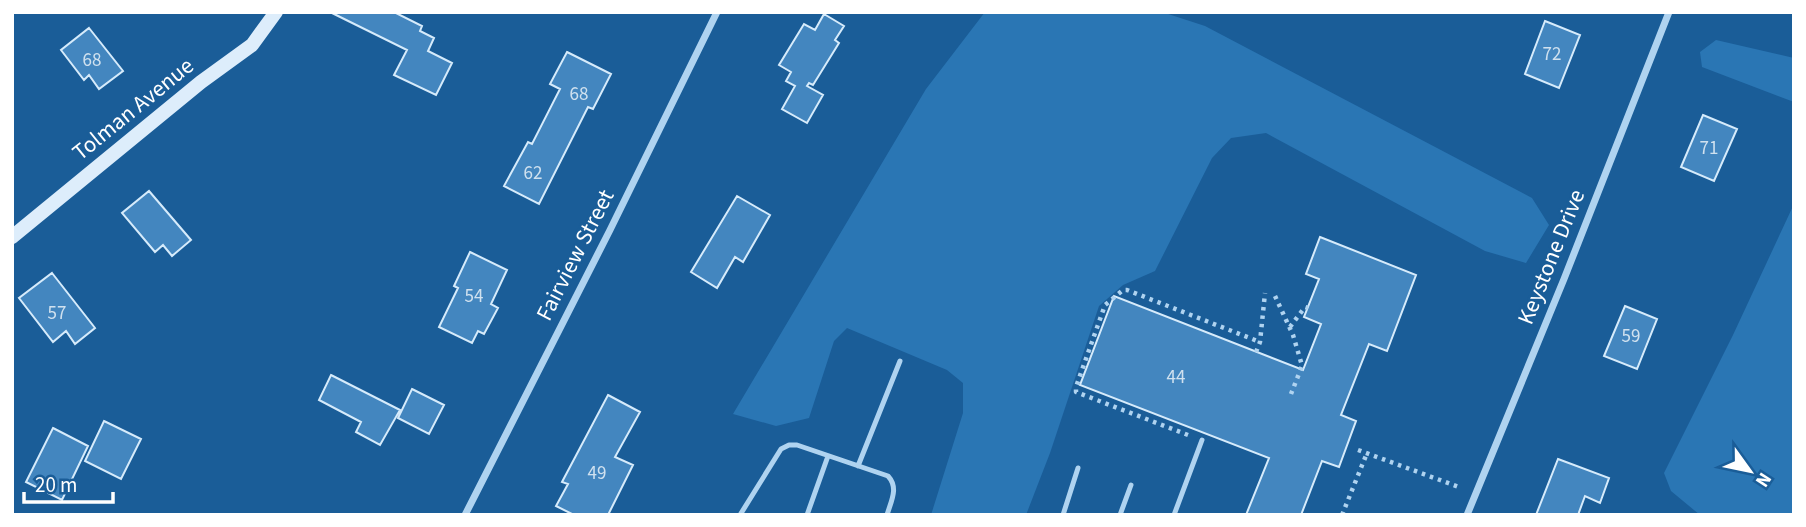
<svg xmlns="http://www.w3.org/2000/svg" width="1806" height="527" viewBox="0 0 1806 527" font-family="'Source Sans 3',sans-serif">
<style>
.green{fill:#2a76b4}
.building{fill:#4386bf;stroke:#d6ebfb;stroke-width:2}
.lines{fill:none;stroke-linecap:round;stroke-linejoin:round}
.path{stroke:#afd3f0;stroke-width:4.5;stroke-dasharray:3.5 5;stroke-linecap:butt}
.lane{stroke:#afd3f0;stroke-width:5}
.street{stroke:#afd3f0;stroke-width:7}
.secondary{stroke:#ddedfb;stroke-width:14}
.labels{text-anchor:middle;dominant-baseline:central;stroke-width:5;stroke-linejoin:round;paint-order:stroke}
.number-label{font-size:19px;fill:#d0e1ef}
.street-label{font-size:23px;fill:#fff;stroke:#1a5d98}
</style>
<rect width="100%" height="100%" fill="#1a5d98"/>
<path class="green" d="M985,12h177l43,14 327,172 17,27 -23,38 -41,-12 -219,-118 -35,5 -19,20 -57,113 -32,14 -24,21 -49,147 -24,62h-95l32,-102v-30l-16,-13 -100,-42 -13,13 -25,77 -33,8 -43,-12 193,-325z
M1716,40l78,18v44l-92,-35 -2,-15z
M1794,204v311h-94l-29,-24 -7,-18 69,-138z"/>
<path class="building" d="M330,12h64l28,14 -2,5 14,7 -6,13 24,12 -16,32 -42,-20 13,-25z
M824,14l20,12 -9,14 4,3 -26,42 -4,-2 -2,3 16,9 -16,28 -25,-14 13,-23 -9,-5 5,-9 -12,-7 25,-41 11,6z
M1545,21l35,14 -21,53 -34,-14z
M89,28l34,43 -24,18 -10,-14 -5,5 -23,-30z
M567,52l44,22 -18,35 -5,-2 -49,97 -35,-18 24,-44 4,2 28,-55 -10,-5z
M1703,115l34,14 -23,52 -33,-14z
M149,191l42,49 -19,16 -9,-11 -8,7 -33,-39z
M737,196l33,19 -27,47 -8,-5 -18,31 -26,-16z
M1320,237l96,38 -29,76 -18,-7 -28,71 15,6 -17,46 -17,-6 -21,54h-55l23,-57 -189,-73 34,-89 189,74 18,-46 -17,-7 15,-38 -13,-5z
M470,252l37,18 -16,34 7,4 -14,26 -6,-3 -6,12 -33,-16 19,-39 -4,-2z
M52,273l43,55 -20,16 -9,-13 -13,11 -34,-44z
M1625,306l32,13 -20,50 -33,-13z
M331,375l69,35 -20,35 -24,-13 5,-10 -42,-22z
M412,389l32,16 -15,29 -31,-16z
M608,395l32,17 -25,45 18,8 -25,50h-34l-18,-9 12,-22 -6,-2z
M104,421l37,18 -20,40 -36,-18z
M53,428l35,18 -26,54 -36,-18z
M1558,459l51,19 -9,25 -15,-7 -7,19h-42z"/>
<g class="lines">
<path class="path" d="M1275,296l18,39 8,27 1,4 -11,28
M1290,327l15,-20 3,1
M1256,352l4,-10 5,-49
M1188,435l-112,-43v-5l29,-82 18,-15h4l133,52
M1358,450l101,37
M1342,515l25,-62"/>
<path class="lane" d="M858,466l42,-105
M740,515l41,-66 8,-4h8l91,31c11,12 3,25 -1,39
M807,515l21,-59
M1063,515l15,-47
M1120,515l11,-30
M1174,515l28,-75"/>
<path class="street" d="M465,515l145,-285 107,-218
M1467,515l97,-236 105,-267"/>
<path class="secondary" d="M12,237l189,-155 51,-37 24,-33"/>
</g>
<g class="labels">
<g class="number-label">
<text x="1552" y="54">72</text>
<text x="92" y="60">68</text>
<text x="579" y="94">68</text>
<text x="1709" y="148">71</text>
<text x="533" y="173">62</text>
<text x="474" y="296">54</text>
<text x="57" y="313">57</text>
<text x="1631" y="336">59</text>
<text x="1176" y="377">44</text>
<text x="597" y="473">49</text>
</g>
<g class="street-label">
<text transform="translate(133 109) rotate(-39)">Tolman Avenue</text>
<text transform="translate(575 255) rotate(-63)">Fairview Street</text>
<text transform="translate(1551 257) rotate(-68)">Keystone Drive</text>
</g>
</g>
<rect width="1806" height="527" fill="none" stroke="#ffffff" stroke-width="28"/>
<g transform="translate(1750 471) rotate(123)" stroke="#1a5d98" stroke-width="5" paint-order="stroke">
<path d="M0-5L12 26L0 18L-12 26Z" fill="#ffffff"/>
<text y="-10" font-size="19" font-weight="bold" text-anchor="middle" fill="#ffffff">N</text>
</g>
<path d="M24 492v10h89v-10" fill="none" stroke="#ffffff" stroke-width="3.5"/>
<text x="35" y="492" font-size="21" fill="#ffffff" stroke="#1a5d98" stroke-width="5" paint-order="stroke">20 m</text>
</svg>
